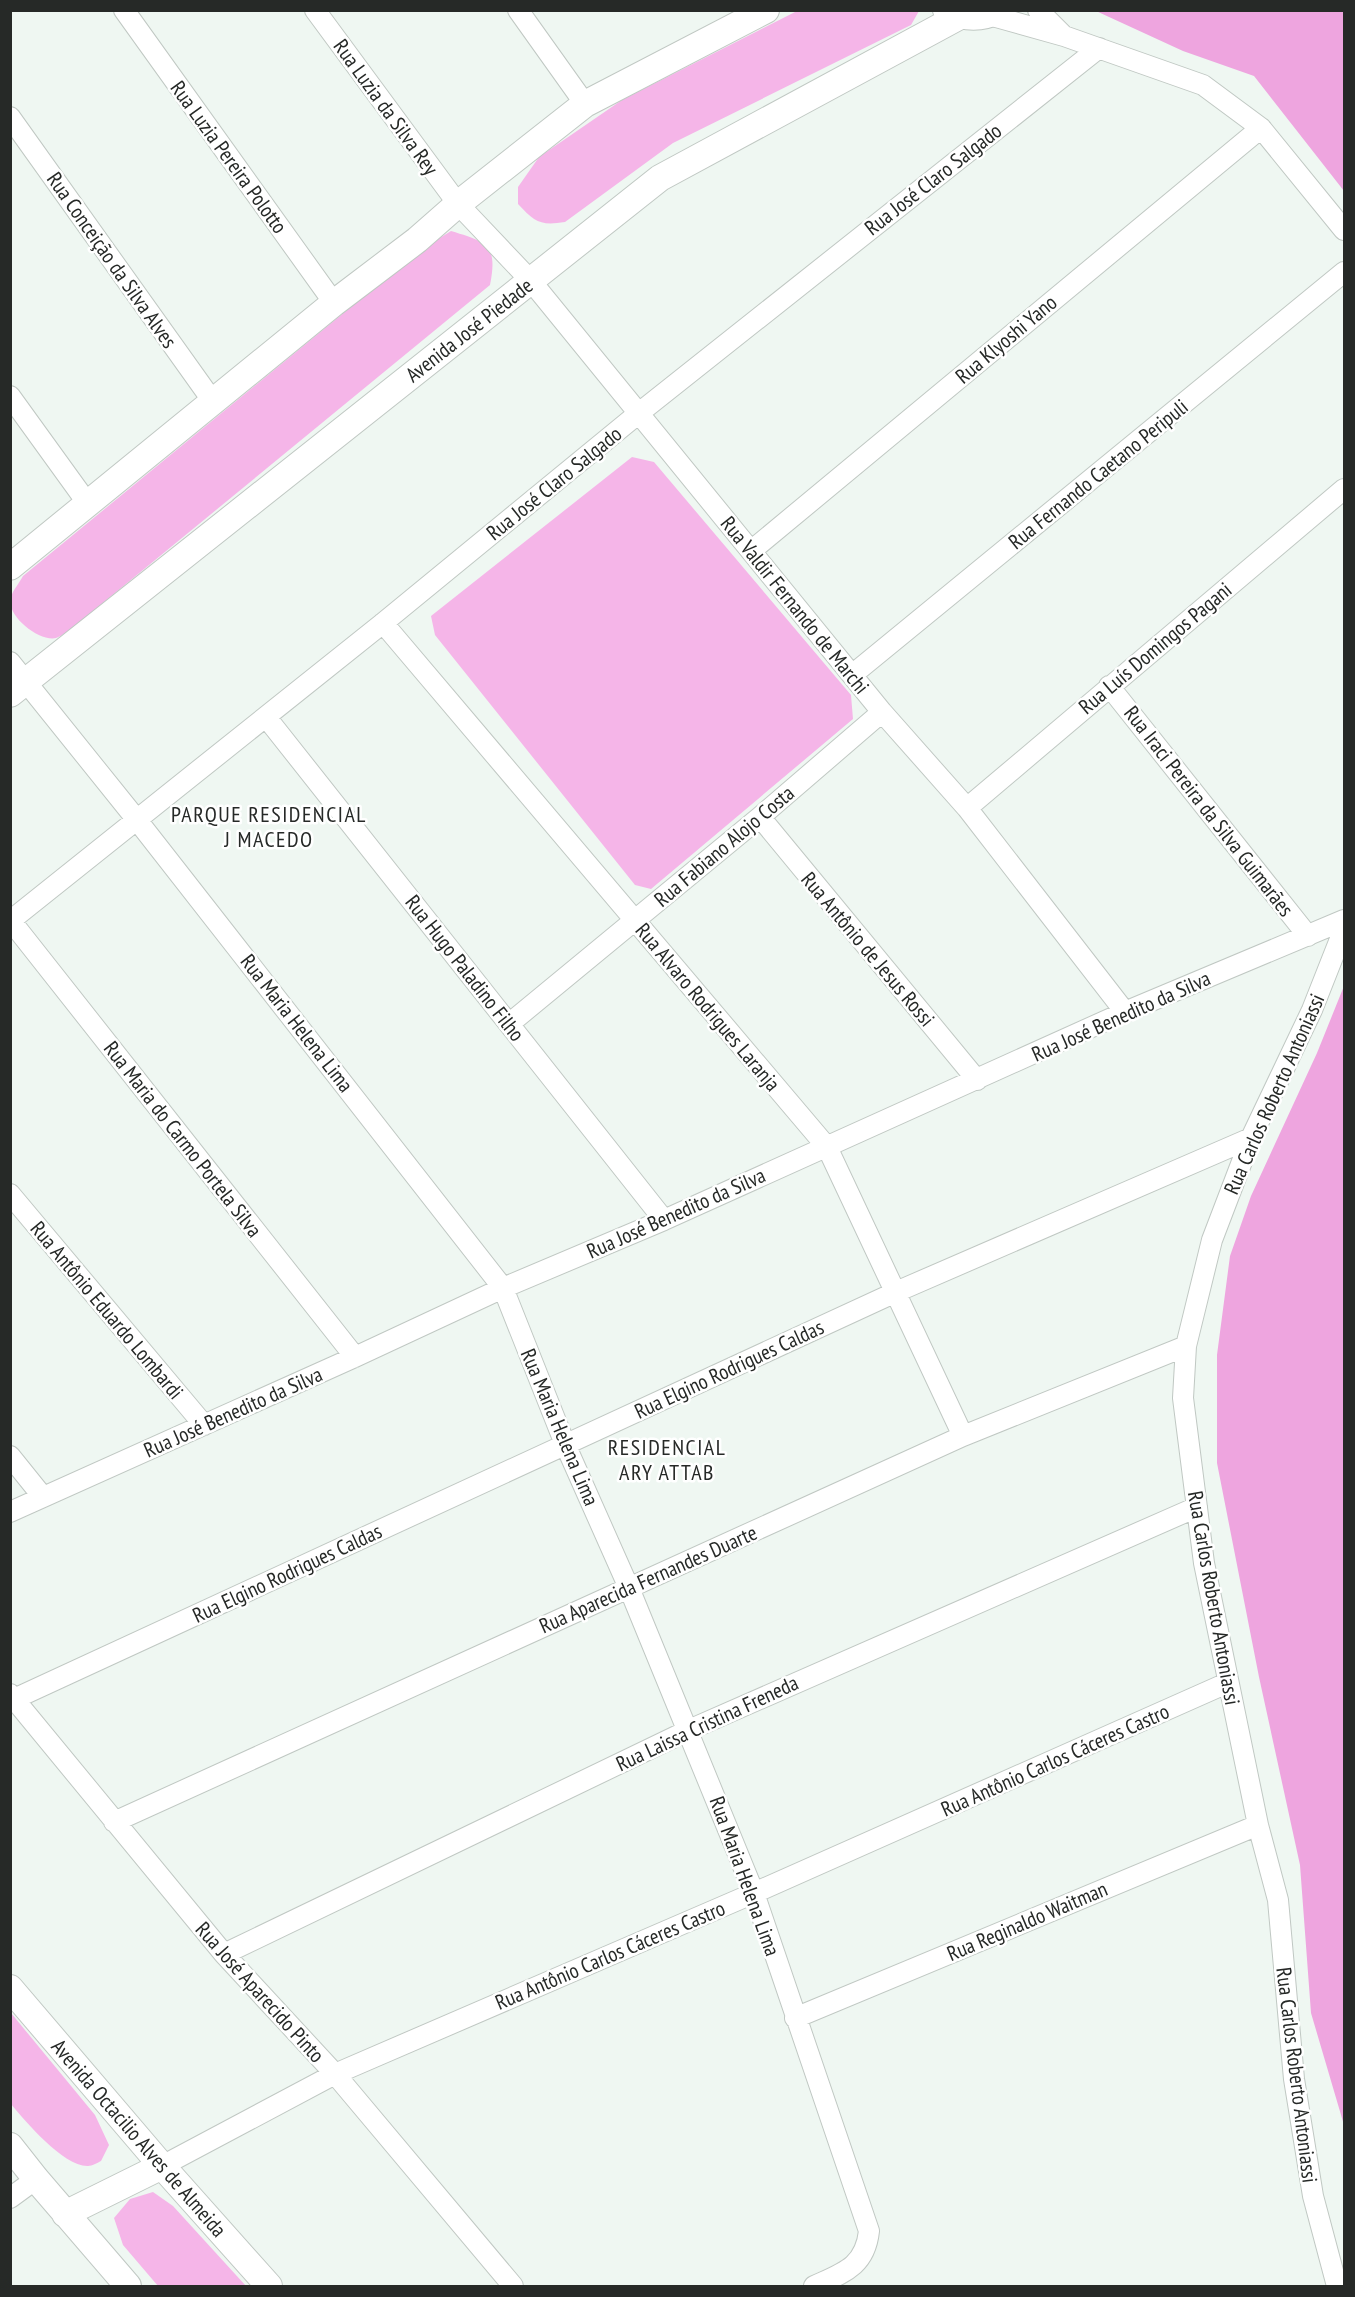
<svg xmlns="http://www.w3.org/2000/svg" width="1355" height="2297" viewBox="0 0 1355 2297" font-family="'PT Sans Narrow',sans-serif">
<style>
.green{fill:#f5b5e8}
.forest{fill:#eea5df}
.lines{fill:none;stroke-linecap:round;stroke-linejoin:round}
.minor-casing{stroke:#c0c8c3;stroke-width:22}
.major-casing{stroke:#c0c8c3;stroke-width:28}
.minor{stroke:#fff;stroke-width:20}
.major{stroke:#fff;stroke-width:26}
.labels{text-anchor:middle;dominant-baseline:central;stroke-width:5;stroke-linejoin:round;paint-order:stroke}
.street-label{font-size:21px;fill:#262927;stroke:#fff}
.neighbourhood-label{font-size:22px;letter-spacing:1.5px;fill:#262927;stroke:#fff}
</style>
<rect width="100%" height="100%" fill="#eff7f2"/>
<path class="green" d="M797,11h122l-8,14 -238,118 -108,79c-25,4 -30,0 -47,-18v-17l21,-30 83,-57z
M451,231c36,11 47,14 39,54l-414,340c-5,4 -14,11 -20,13 -17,4 -51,-23 -45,-41 2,-7 9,-15 12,-21l396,-325z
M632,457l22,5 197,233 2,24 -202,170 -16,-4 -200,-250 -4,-19z
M11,2013l84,102 14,30 -8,16c-4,2 -9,5 -13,5 -24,1 -63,-45 -77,-62z
M153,2192l20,14 73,80h-88l-35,-41 -9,-27 16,-19z"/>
<path class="forest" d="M1096,11h248v180l-90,-115 -71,-25z
M1344,986v1139l-33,-112 -11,-148 -41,-188 -42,-214v-108l13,-99 21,-60 66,-143z"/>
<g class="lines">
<defs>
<path id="minor" d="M124,10l210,293
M315,10l143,194 73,77 351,431 85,96 158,204
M518,10l67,94
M1038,10l24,24
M989,15l75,21 139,49 58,43 83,102
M10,117l204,286
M10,396l78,108
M751,551l510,-423
M383,623l444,524 136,289
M10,662l127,158 366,468 62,156 64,144 125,305 115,338c-4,36 -26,42 -55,55
M852,675l492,-403
M1109,686l199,250
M266,717l398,503
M967,808l377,-319
M760,817l217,263
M10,921l373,-298 256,-210 460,-365
M11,921l344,436
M509,1024l251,-207 122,-105
M10,1194l194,231
M10,1456l33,41
M10,1512l345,-155 148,-69 161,-68 461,-208 219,-92
M10,1694l214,260 111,120 178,212
M14,1699l882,-407 355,-154
M114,1822l849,-386 223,-90
M224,1954l465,-224 508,-223
M795,2018l463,-193
M162,2166l173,-92 419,-181 473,-210
M10,2198l26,-19
M1337,2286l-24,-90 -19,-117 -16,-179 -20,-75 -54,-262 -21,-165 3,-52 26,-106 39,-102 61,-128 32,-81"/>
<path id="major" d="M946,10c20,9 35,9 55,0
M10,567l324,-264 83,-63 41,-36 127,-100 181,-94
M10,694l650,-516 300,-162
M10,1988l152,178 107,120
M10,2146l26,33 92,107
M65,2214l97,-48"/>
</defs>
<use href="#minor" class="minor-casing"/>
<use href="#major" class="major-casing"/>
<use href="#minor" class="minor"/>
<use href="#major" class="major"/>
</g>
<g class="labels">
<g class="street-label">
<text transform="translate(386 107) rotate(54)">Rua Luzia da Silva Rey</text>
<text transform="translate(229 157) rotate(54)">Rua Luzia Pereira Polotto</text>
<text transform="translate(933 179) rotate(-38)">Rua José Claro Salgado</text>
<text transform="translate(112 260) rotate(55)">Rua Conceição da Silva Alves</text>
<text transform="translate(469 330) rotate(-38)">Avenida José Piedade</text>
<text transform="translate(1006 339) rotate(-40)">Rua Klyoshi Yano</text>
<text transform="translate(1098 474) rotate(-39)">Rua Fernando Caetano Peripuli</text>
<text transform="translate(554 483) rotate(-39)">Rua José Claro Salgado</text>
<text transform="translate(795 605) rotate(51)">Rua Valdir Fernando de Marchi</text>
<text transform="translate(1155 648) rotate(-40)">Rua Luís Domingos Pagani</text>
<text transform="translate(1209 811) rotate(52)">Rua Iraci Pereira da Silva Guimarães</text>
<text transform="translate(724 846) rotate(-40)">Rua Fabiano Alojo Costa</text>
<text transform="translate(868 949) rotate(50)">Rua Antônio de Jesus Rossi</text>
<text transform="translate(465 968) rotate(52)">Rua Hugo Paladino Filho</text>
<text transform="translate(708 1007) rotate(50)">Rua Alvaro Rodrigues Laranja</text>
<text transform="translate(1121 1016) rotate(-24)">Rua José Benedito da Silva</text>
<text transform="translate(297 1023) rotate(52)">Rua Maria Helena Lima</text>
<text transform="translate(1274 1094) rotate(-66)">Rua Carlos Roberto Antoniassi</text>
<text transform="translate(183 1139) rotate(52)">Rua Maria do Carmo Portela Silva</text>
<text transform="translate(676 1213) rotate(-24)">Rua José Benedito da Silva</text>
<text transform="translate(107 1310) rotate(50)">Rua Antônio Eduardo Lombardi</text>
<text transform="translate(729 1369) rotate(-25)">Rua Elgino Rodrigues Caldas</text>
<text transform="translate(233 1412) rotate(-24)">Rua José Benedito da Silva</text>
<text transform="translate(560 1427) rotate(67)">Rua Maria Helena Lima</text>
<text transform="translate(287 1573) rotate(-25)">Rua Elgino Rodrigues Caldas</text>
<text transform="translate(648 1579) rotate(-24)">Rua Aparecida Fernandes Duarte</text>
<text transform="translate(1214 1598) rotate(80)">Rua Carlos Roberto Antoniassi</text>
<text transform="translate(707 1723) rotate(-25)">Rua Laissa Cristina Freneda</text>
<text transform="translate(1055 1760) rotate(-24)">Rua Antônio Carlos Cáceres Castro</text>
<text transform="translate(745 1876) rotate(70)">Rua Maria Helena Lima</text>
<text transform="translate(1027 1921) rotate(-23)">Rua Reginaldo Waitman</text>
<text transform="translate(610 1955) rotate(-23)">Rua Antônio Carlos Cáceres Castro</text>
<text transform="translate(260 1992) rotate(48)">Rua José Aparecido Pinto</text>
<text transform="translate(1297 2075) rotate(83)">Rua Carlos Roberto Antoniassi</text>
<text transform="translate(139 2138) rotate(49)">Avenida Octacilio Alves de Almeida</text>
</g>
<g class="neighbourhood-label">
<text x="269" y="814">PARQUE RESIDENCIAL<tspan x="269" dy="25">J MACEDO</tspan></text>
<text x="667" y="1447">RESIDENCIAL<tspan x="667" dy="25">ARY ATTAB</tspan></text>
</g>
</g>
<rect width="1355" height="2297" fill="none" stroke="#262927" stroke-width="24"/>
</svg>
